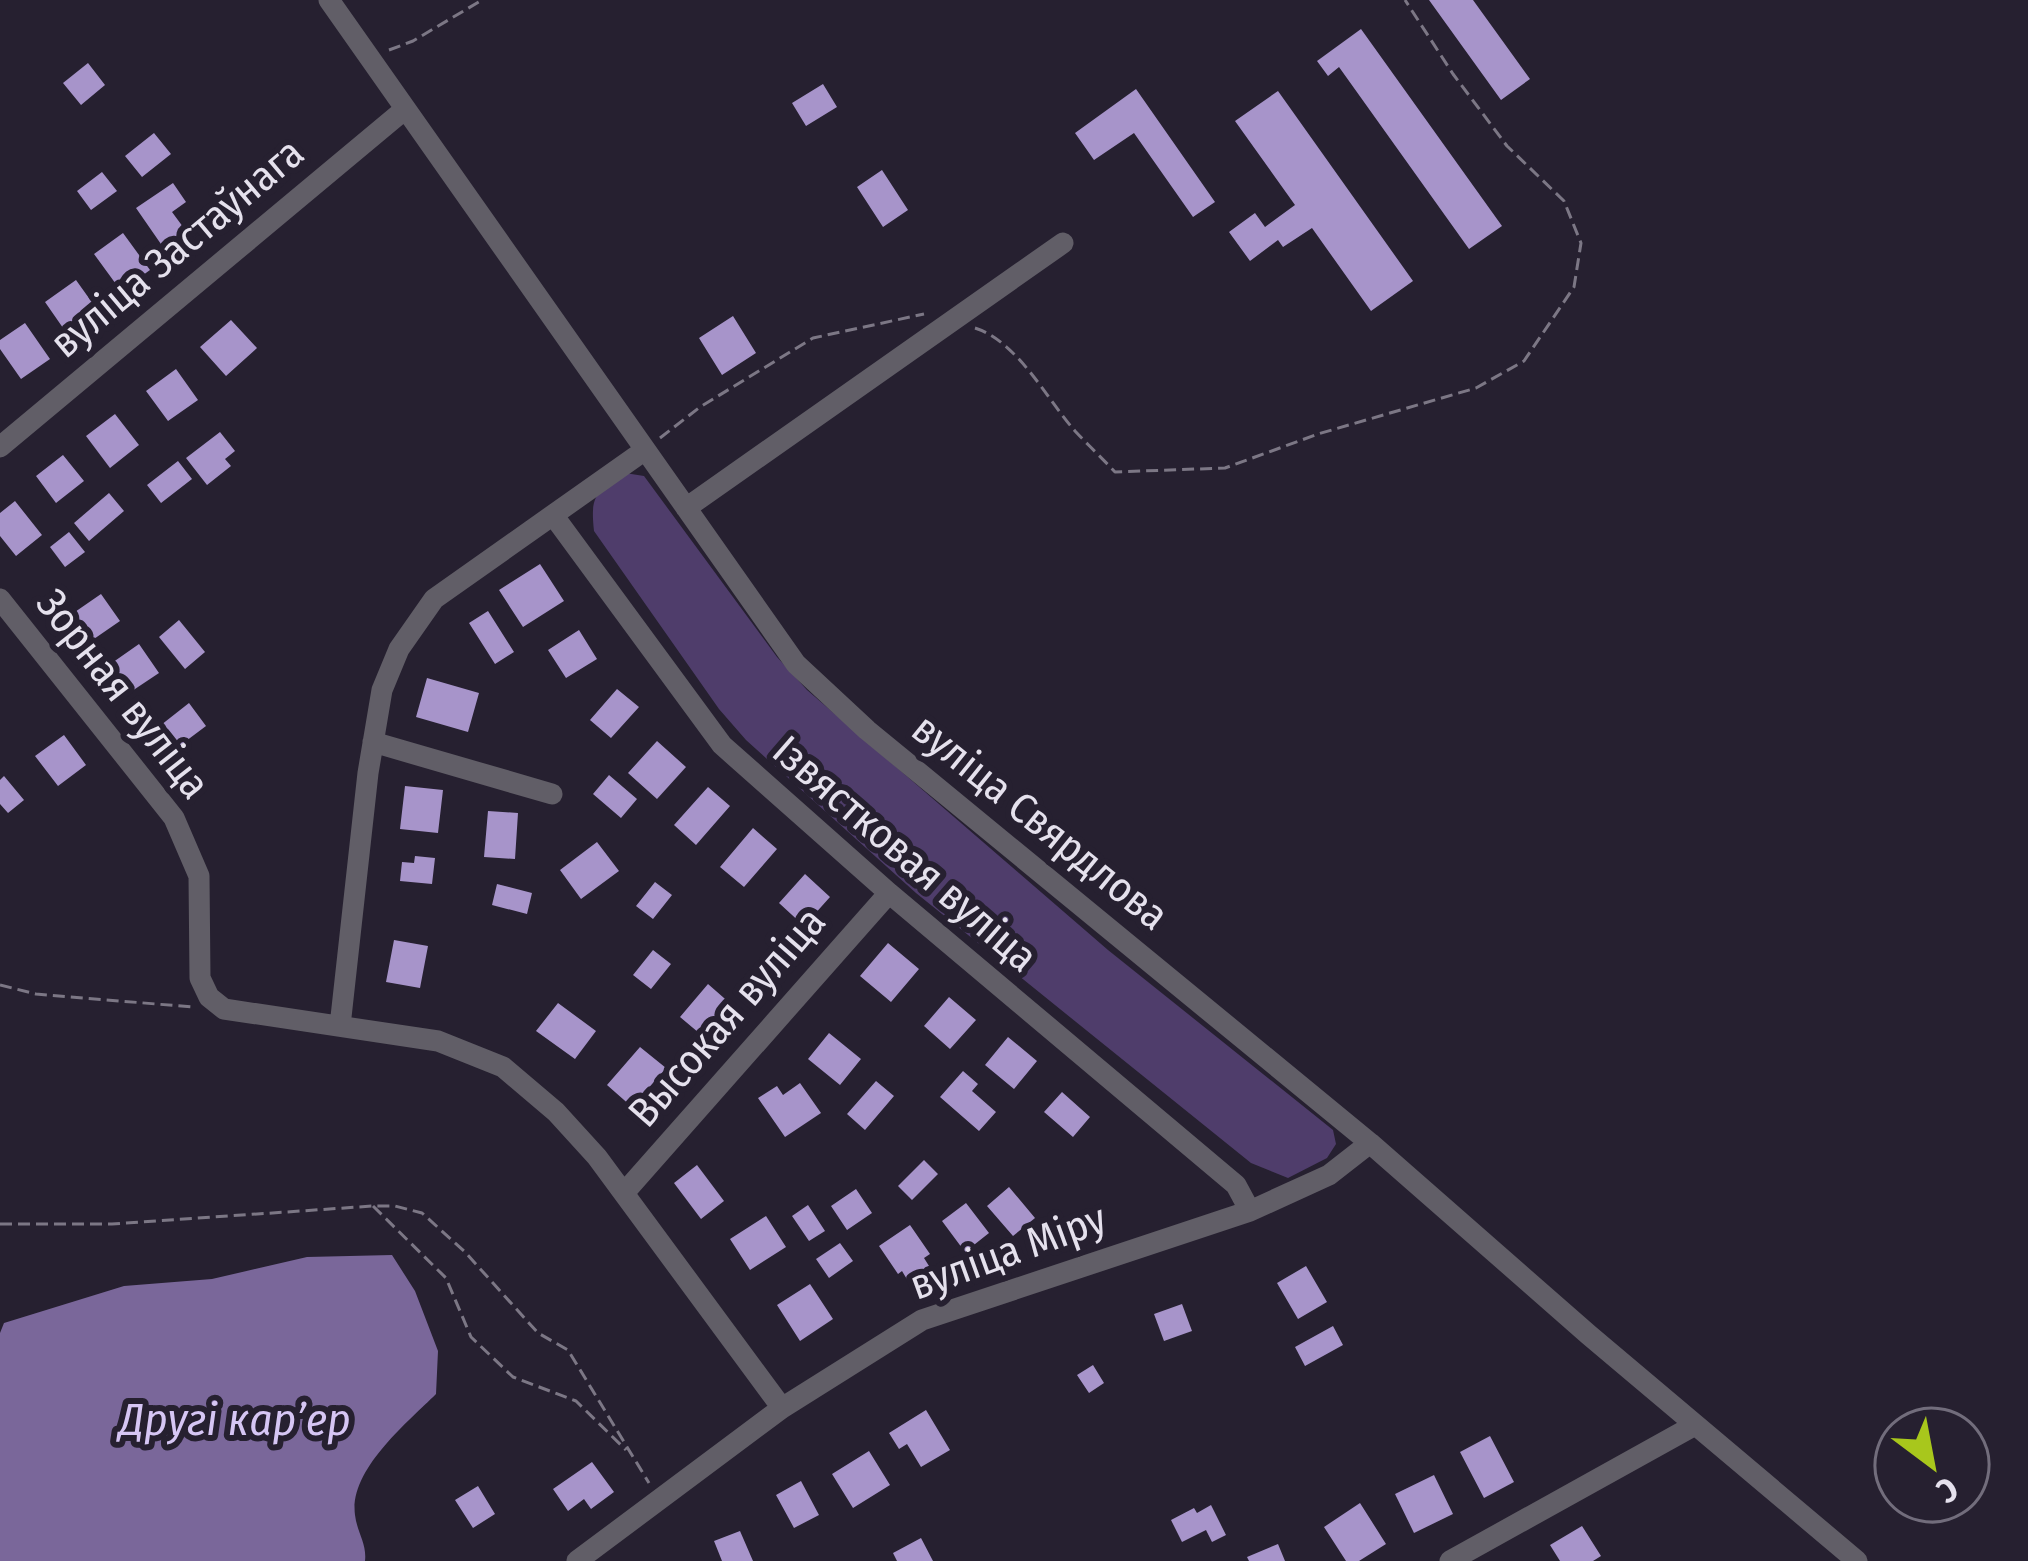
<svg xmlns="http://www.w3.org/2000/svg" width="2028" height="1561" viewBox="0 0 2028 1561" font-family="'Fira Sans Condensed',sans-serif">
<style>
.green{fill:#4f3d6b}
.water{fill:#7a679a}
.building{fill:#a794ca}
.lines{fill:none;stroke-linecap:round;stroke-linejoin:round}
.path{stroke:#7c7785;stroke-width:3;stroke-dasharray:12 6;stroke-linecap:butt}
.minor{stroke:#615e67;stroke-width:21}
.labels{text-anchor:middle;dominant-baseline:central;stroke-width:12;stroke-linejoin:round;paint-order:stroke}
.street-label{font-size:42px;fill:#e5e1ed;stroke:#262030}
.water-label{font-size:45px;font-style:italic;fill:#d6c6f4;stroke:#262030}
</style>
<rect width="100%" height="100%" fill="#262030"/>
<path class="green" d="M625,473l19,3 133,181 30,33 301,260 225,180 3,14 -9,14 -39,20 -37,-15 -335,-270 -170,-153 -27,-31 -125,-178c-4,-37 2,-38 31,-58z"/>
<path class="water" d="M392,1255l23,36 23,60 -2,43c-29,29 -87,76 -81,121 2,17 12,29 10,46h-365v-228l4,-10 120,-37 88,-7 95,-22z"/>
<path class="building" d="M1429,0h44l57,79 -29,21z
M1361,29l141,197 -33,23 -130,-182 -11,9 -11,-15z
M88,63l17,22 -24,20 -18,-22z
M823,84l14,23 -31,19 -14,-23z
M1136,89l79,113 -22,15 -59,-84 -40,27 -19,-27z
M1278,91l135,190 -42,30 -59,-83 -29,19 -5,-7 -28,21 -21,-29 26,-19 10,14 30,-22 -60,-84z
M154,133l17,21 -29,23 -17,-21z
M882,170l26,40 -25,17 -26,-40z
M102,172l15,19 -26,19 -14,-19z
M173,183l13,19 -14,10 14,19 -23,16 -27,-39z
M123,233l27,37 -29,21 -27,-37z
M76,280l25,35 -31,23 -25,-36z
M733,316l23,37 -34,22 -23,-37z
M231,320l26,28 -31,28 -26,-29z
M25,323l25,36 -29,20 -21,-30v-9z
M176,369l22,31 -30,21 -22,-30z
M115,414l24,31 -29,23 -24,-32z
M220,432l15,19 -10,8 6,7 -24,19 -21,-27z
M63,455l21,26 -28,22 -20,-27z
M178,461l14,18 -31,24 -14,-18z
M109,493l15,18 -35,30 -15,-18z
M15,501l27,34 -26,21 -16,-20v-23z
M69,532l16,20 -20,15 -15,-20z
M540,564l24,37 -41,26 -24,-37z
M101,594l19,27 -29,20 -19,-27z
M488,611l26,41 -19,12 -26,-41z
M179,620l26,32 -20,17 -26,-32z
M579,630l18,29 -31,19 -18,-28z
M139,644l20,29 -30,20 -20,-28z
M427,678l52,15 -11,39 -52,-15z
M617,689l22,18 -28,31 -21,-18z
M189,703l17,23 -28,21 -17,-22z
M64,735l22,30 -28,21 -23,-30z
M657,741l29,26 -29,32 -29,-26z
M609,775l28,24 -16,19 -28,-24z
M4,776l20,24 -16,13 -8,-9v-24z
M405,786l38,4 -5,43 -38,-4z
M708,787l22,19 -34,39 -22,-20z
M488,811l30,2 -3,46 -31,-2z
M753,828l24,21 -33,38 -24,-20z
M597,842l22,29 -38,28 -21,-29z
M415,856l20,2 -3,26 -32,-3 2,-19 12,1z
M805,874l25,23 -26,29 -25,-23z
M655,882l17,13 -19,24 -17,-13z
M497,884l35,9 -5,21 -35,-9z
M394,940l34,6 -8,42 -34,-6z
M888,943l31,26 -28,33 -31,-26z
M653,950l18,14 -20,25 -18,-14z
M708,984l24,21 -27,33 -25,-21z
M949,997l27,23 -26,29 -26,-23z
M558,1003l38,28 -21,28 -39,-28z
M829,1033l32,26 -21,26 -32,-26z
M1008,1037l29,24 -23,28 -29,-24z
M640,1047l26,21 -34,39 -25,-22z
M963,1071l15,13 -6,7 24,21 -17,19 -39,-34z
M876,1081l18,15 -29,34 -18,-16z
M800,1083l21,30 -36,24 -27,-39 19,-12 6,9z
M1062,1092l28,25 -17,20 -29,-25z
M924,1160l14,14 -26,26 -14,-14z
M697,1165l27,36 -23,18 -27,-36z
M1009,1187l26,31 -22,18 -26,-30z
M856,1189l16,24 -25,17 -16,-24z
M966,1203l23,30 -24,19 -23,-31z
M808,1205l17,26 -16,10 -17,-25z
M766,1216l20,31 -36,23 -20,-31z
M910,1225l20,29 -6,4 5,8 -21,15 -6,-10 -4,3 -19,-28z
M840,1243l13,18 -24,17 -13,-19z
M1306,1266l21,36 -29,17 -21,-36z
M810,1284l23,35 -33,22 -23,-36z
M1182,1304l10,27 -28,10 -10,-27z
M1333,1326l10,19 -38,21 -10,-19z
M1093,1365l11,18 -15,10 -12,-18z
M926,1410l24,40 -29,17 -14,-23 -8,5 -10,-16z
M1490,1436l24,46 -30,16 -24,-46z
M869,1451l21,34 -37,23 -21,-34z
M592,1462l22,30 -23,17 -7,-10 -16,12 -15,-22z
M1434,1475l19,39 -39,19 -19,-39z
M801,1481l18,34 -25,13 -18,-33z
M478,1486l17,28 -22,14 -18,-28z
M1360,1503l26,41 -27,17h-13l-22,-34z
M1211,1505l15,30 -14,7 -6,-12 -24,12 -11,-22 23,-12 3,5z
M1582,1526l19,30 -8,5h-33l-10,-16z
M740,1531l13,30h-31l-8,-20z
M921,1538l12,23h-36l-4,-8z
M1278,1544l7,17h-36l-2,-4z"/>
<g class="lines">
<path class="path" d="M389,50l24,-9 69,-41
M975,328c43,14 71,70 100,103 13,14 27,27 40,41l110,-4 93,-34 158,-46 48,-27 50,-74 7,-44 -17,-42 -57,-55 -54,-72 -48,-74
M660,438l40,-31 113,-69 111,-24
M0,985l36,9 156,13
M373,1206l73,72 25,59 42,40 63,24 50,49
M0,1224h112l261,-18h22l27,7 43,39 73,81 30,17 81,133"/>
<path class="minor" d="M329,0l467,664 71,66 503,413 219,192 268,226
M0,447l404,-337
M686,508l377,-265
M553,515l169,230 167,148 347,292 14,26
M0,599l174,219 25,58 1,102 9,19 15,12 214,32 65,26 53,45 41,45 185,251
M373,742l179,52
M340,1026l28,-253 14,-83 17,-41 35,-50 211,-149
M624,1193l265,-300
M577,1561l205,-153 140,-88 328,-109 79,-36 41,-32
M1450,1561l245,-136"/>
</g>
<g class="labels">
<g class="street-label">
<text transform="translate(177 248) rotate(-40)">вуліца Застаўнага</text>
<text transform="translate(123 694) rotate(52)">Зорная вуліца</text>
<text transform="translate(1040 822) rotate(39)">вуліца Свярдлова</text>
<text transform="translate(905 854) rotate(41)">Ізвястковая вуліца</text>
<text transform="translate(727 1017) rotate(-49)">Высокая вуліца</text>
<text transform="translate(1008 1252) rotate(-20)">вуліца Міру</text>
</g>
<g class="water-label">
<text x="235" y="1420">Другі карʼер</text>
</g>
</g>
<g transform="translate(1932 1465) rotate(148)"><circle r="57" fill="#262030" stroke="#726d7c" stroke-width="3"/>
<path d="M0-9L21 45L0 30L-21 45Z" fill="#a8c71c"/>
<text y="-18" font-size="33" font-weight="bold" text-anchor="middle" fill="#e5e1ed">С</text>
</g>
</svg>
